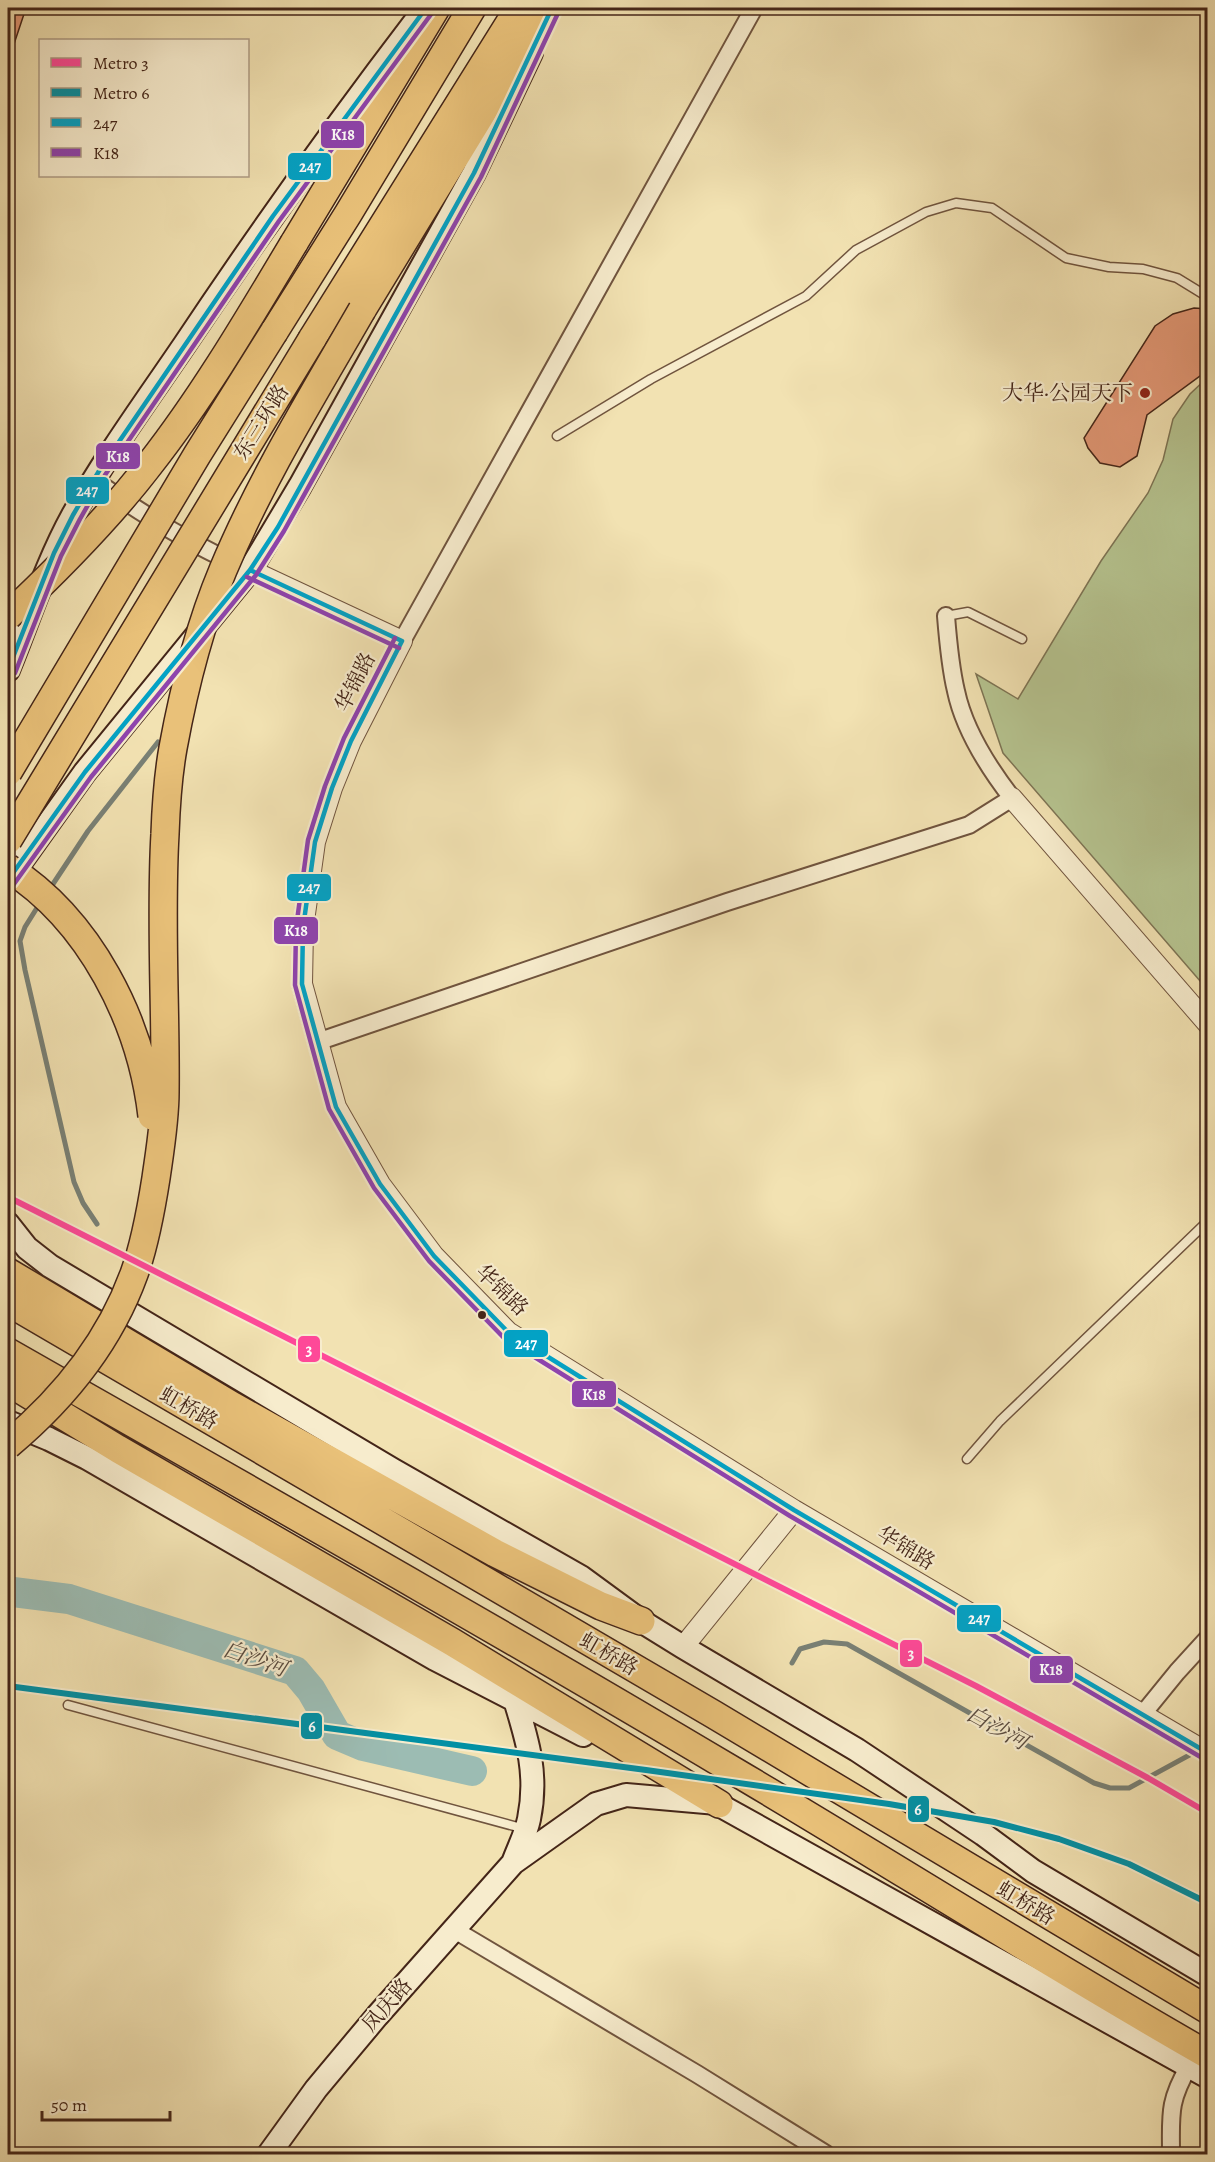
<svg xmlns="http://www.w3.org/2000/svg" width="1215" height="2162" viewBox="0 0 1215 2162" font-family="Alegreya,'Noto Serif SC',serif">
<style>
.green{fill:#b6c490;stroke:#7d7454;stroke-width:1.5}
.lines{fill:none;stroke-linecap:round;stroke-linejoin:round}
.stream{stroke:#798075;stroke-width:5}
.river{stroke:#9cbcb3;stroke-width:30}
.building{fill:#e59977;stroke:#442518;stroke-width:1.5}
.service-casing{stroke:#70543e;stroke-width:11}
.minor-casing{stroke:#70543e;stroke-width:20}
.tertiary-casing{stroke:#70543e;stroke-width:22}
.secondary-casing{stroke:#442518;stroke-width:26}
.trunk-casing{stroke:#442518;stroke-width:30}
.service{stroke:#f7eccd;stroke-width:8}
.minor{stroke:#f7eccd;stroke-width:16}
.tertiary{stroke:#f7eccd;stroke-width:20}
.secondary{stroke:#f7eccd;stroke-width:22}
.trunk{stroke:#e9c179;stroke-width:27}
.trunk-bridge-casing{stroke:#442518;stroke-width:30;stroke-linecap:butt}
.trunk-bridge{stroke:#e9c179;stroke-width:27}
.bus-1-casing{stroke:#f7eccd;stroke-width:9}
.bus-2-casing{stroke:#f7eccd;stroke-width:9}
.bus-1{stroke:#03a2c5;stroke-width:4.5}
.bus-2{stroke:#8e44ad;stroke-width:4.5}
.metro-1-casing{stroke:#f7eccd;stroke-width:10}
.metro-2-casing{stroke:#f7eccd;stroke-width:10}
.metro-1{stroke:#fe4998;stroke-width:6}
.metro-2{stroke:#0290a4;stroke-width:6}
.poi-dot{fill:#8f2418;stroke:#f7eccd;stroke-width:2}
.bus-dot{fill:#442518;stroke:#f7eccd;stroke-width:2}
.labels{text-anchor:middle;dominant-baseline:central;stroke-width:4.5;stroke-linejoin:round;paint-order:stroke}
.poi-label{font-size:21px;fill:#442518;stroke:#f7eccd;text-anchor:end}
.street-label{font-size:21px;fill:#442518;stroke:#f7eccd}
.water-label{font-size:22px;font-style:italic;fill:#5a4b3f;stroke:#f7eccd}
.line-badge{stroke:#f7eccd;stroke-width:2}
.badge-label{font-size:16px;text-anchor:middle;font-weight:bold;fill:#fff}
</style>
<rect width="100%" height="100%" fill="#f2e2b2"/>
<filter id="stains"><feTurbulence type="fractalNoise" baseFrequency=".00333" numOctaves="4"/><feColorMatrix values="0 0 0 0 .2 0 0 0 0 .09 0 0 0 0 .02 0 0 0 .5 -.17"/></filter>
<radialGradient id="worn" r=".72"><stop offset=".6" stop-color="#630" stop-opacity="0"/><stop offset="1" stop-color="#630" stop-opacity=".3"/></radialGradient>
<path class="green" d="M1207,378v611l-204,-236 -27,-79 42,25 83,-138 47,-68 15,-33 10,-41 17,-25z"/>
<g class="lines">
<path class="stream" d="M49,890l39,-59 70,-89
M40,903l-15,24 -5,14 5,29 49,212 9,21 14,21
M792,1663l8,-14 24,-7 23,2 247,139 16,5h19l66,-36"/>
<path class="river" d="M8,1593l5,-1 56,7 226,72 16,19 26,45 26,11 109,25"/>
</g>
<path class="building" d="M8,8h18l-16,48h-2z
M1194,308l14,1v61l-61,45 -10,41 -17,11 -20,-4 -12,-15 -4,-10 71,-112 18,-12z"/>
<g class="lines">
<defs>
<path id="service" d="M557,436l94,-57 155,-83 50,-46 70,-38 30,-9 36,5 74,50 43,9 34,2 34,9 31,19
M946,616l22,-4 54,27
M967,1459l33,-38 208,-200
M68,1705l457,124"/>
<path id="minor" d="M94,480c45,32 91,61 142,84
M402,641l352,-633
M317,1042l410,-140 242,-77 43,-27c-24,-31 -48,-69 -56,-107 -6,-25 -8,-50 -10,-75
M1142,1715l35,-43 31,-34
M453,1929l244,145 129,80
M1171,2154c0,-39 -3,-52 18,-88"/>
<path id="tertiary" d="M250,570l152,71 -51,100 -19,47 -17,54 -12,86 -1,56 34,123 44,77 54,72 74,76 286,178 414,243
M1012,798l196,226
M683,1647l111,-137"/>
<path id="secondary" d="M8,670c21,-51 38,-106 65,-155 33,-59 74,-115 112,-171 74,-111 152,-220 233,-326
M8,880l77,-108 165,-202 50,-84 174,-313 57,-120
M8,1224l19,24 23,18 343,204 188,107 60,44 42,26 174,103 126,84 50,37 175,104
M8,1422l41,17 38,19 348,201 148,76
M510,1695l5,5c13,42 23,75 14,119 -3,15 -11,30 -16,44
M703,1796l505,281
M269,2154l47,-65 61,-73 136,-153 83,-59 30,-9 91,8"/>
<path id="trunk" d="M294,243l142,-235
M362,310l184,-302
M274,332l74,-118 124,-206
M312,339l207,-331
M8,1272l225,134 262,147 106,53 40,15
M8,1302l705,412 495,296
M8,1352c242,138 486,276 726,419 159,94 314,193 474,284
M8,1382l110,67 334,193 267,162"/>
</defs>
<use href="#service" class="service-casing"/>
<use href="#minor" class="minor-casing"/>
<use href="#tertiary" class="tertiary-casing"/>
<use href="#secondary" class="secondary-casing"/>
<use href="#trunk" class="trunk-casing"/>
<use href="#service" class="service"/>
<use href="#minor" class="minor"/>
<use href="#tertiary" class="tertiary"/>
<use href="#secondary" class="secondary"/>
<use href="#trunk" class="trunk"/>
<defs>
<path id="trunk-bridge" d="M8,616c50,-47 100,-97 142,-152 54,-69 99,-146 144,-221
M8,772l189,-317 77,-123
M8,840l304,-501
M8,868c82,52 133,153 144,248
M8,1445c55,-46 101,-102 126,-171 11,-30 17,-64 22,-96 4,-28 9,-57 9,-86 1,-86 -5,-172 0,-258 1,-29 3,-58 8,-86 11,-60 26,-121 50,-178 38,-91 90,-175 139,-260"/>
</defs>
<use href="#trunk-bridge" class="trunk-bridge-casing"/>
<use href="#trunk-bridge" class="trunk-bridge"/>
<defs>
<path id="bus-1" d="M250,570l152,71
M402,641l-51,100 -19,47 -17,54 -12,86 -1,56 34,123 44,77 54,72 74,76 286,178 414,243
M8,670l46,-117 19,-38 26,-44 174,-255 153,-208
M8,880l77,-108 165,-202 28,-43 196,-354 78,-165"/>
<path id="bus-2" d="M247,577l152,71
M395,638l-51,100 -19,48 -17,54 -12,88 -1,57 34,124 45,79 55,73 75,77 286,178 414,243
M15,673l46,-117 19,-37 25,-44 174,-254 153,-208
M14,884l77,-107 165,-202 28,-44 197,-354 78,-166"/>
</defs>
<use href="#bus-1" class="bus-1-casing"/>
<use href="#bus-2" class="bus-2-casing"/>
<use href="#bus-1" class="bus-1"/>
<use href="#bus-2" class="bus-2"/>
<defs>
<path id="metro-1" d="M8,1197l968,489 172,92 60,35"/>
<path id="metro-2" d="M8,1686l638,84 243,34 105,18 65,17 70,25 79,39"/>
</defs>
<use href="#metro-1" class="metro-1-casing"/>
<use href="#metro-2" class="metro-2-casing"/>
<use href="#metro-1" class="metro-1"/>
<use href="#metro-2" class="metro-2"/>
</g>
<circle class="poi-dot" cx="1145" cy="393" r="6"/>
<circle class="bus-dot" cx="482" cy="1315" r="5"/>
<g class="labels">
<g class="poi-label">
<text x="1133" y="393">大华·公园天下</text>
</g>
<g class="street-label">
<text transform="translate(261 422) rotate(-58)">东三环路</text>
<text transform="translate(355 682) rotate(-63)">华锦路</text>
<text transform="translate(502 1290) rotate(44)">华锦路</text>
<text transform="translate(189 1408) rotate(30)">虹桥路</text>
<text transform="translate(906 1548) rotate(31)">华锦路</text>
<text transform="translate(609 1654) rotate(30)">虹桥路</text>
<text transform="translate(1026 1903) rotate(31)">虹桥路</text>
<text transform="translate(387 2005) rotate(-49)">凤庆路</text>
</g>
<g class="water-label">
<text transform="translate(255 1659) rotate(19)">白沙河</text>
<text transform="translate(997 1728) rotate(29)">白沙河</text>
</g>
</g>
<g class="line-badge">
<rect x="320" y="120" width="45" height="29" rx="6" fill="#8e44ad"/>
<rect x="287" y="152" width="45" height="29" rx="6" fill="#03a2c5"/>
<rect x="95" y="442" width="46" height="28" rx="6" fill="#8e44ad"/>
<rect x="65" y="476" width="45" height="29" rx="6" fill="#03a2c5"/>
<rect x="286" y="873" width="46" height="29" rx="6" fill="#03a2c5"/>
<rect x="273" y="916" width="46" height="29" rx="6" fill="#8e44ad"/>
<rect x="503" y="1329" width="46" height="29" rx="6" fill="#03a2c5"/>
<rect x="297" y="1335" width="24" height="28" rx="6" fill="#fe4998"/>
<rect x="571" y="1380" width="46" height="28" rx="6" fill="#8e44ad"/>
<rect x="956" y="1604" width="46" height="29" rx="6" fill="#03a2c5"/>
<rect x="899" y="1639" width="24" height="29" rx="6" fill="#fe4998"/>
<rect x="1029" y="1655" width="45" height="29" rx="6" fill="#8e44ad"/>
<rect x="300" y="1712" width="23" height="28" rx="6" fill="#0290a4"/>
<rect x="907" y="1795" width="23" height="28" rx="6" fill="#0290a4"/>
</g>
<g class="badge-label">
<text x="343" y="140">K18</text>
<text x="310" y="172">247</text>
<text x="118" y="462">K18</text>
<text x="87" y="496">247</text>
<text x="309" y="893">247</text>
<text x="296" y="936">K18</text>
<text x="526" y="1349">247</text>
<text x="309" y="1355">3</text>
<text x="594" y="1400">K18</text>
<text x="979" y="1624">247</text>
<text x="911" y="1659">3</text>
<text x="1051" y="1675">K18</text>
<text x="312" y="1732">6</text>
<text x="918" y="1815">6</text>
</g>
<rect width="1215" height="2162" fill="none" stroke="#f2e2b2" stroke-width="30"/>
<rect x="9" y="9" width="1197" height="2144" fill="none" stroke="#442518" stroke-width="3"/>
<rect x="15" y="15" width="1185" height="2132" fill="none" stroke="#442518" stroke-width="1.5"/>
<rect x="39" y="39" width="210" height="138" fill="#f7eccd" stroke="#af9c85" stroke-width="1.5"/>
<rect x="51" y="58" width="30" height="9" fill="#fe4998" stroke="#af9c85" stroke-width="1.5"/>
<text x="93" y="69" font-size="18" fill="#442518">Metro 3</text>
<rect x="51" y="88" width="30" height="9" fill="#0290a4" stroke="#af9c85" stroke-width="1.5"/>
<text x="93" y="99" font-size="18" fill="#442518">Metro 6</text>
<rect x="51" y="118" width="30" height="9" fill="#03a2c5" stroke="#af9c85" stroke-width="1.5"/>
<text x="93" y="129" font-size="18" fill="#442518">247</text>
<rect x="51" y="148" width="30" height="9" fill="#8e44ad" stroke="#af9c85" stroke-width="1.5"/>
<text x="93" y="159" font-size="18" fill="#442518">K18</text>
<path d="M42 2111v9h128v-9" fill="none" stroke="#442518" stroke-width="3"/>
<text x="51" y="2111" font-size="18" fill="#442518" stroke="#f7eccd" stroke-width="4.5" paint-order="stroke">50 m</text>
<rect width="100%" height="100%" filter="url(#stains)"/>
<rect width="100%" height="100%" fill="url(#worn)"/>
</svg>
